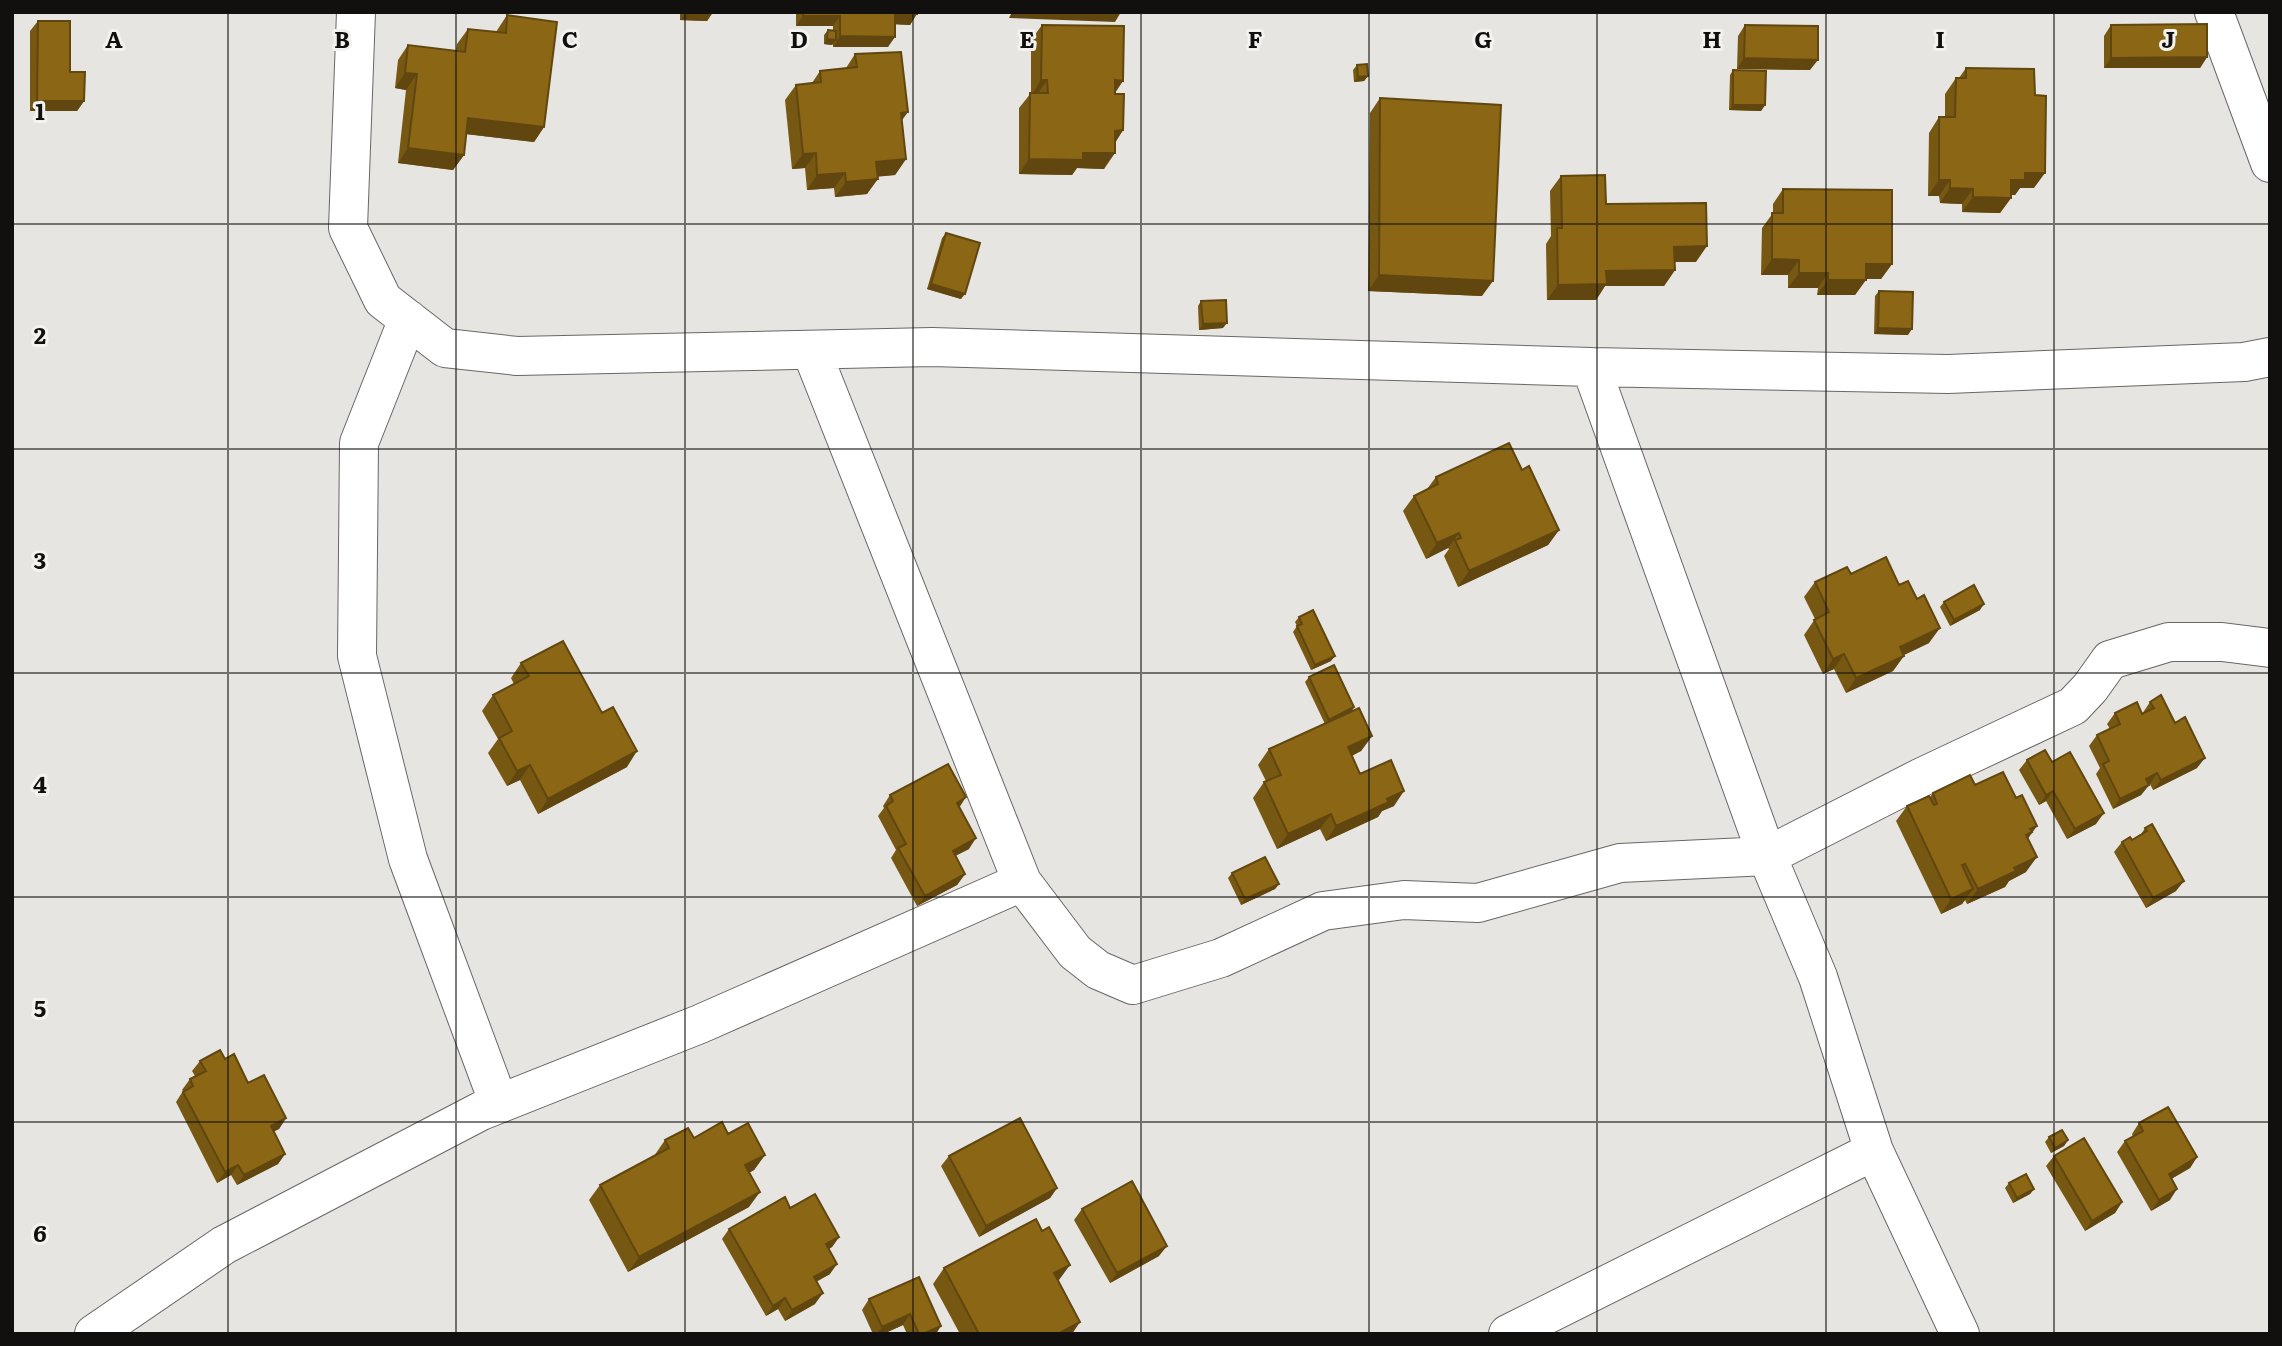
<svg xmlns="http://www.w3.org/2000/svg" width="2282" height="1346" viewBox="0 0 2282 1346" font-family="Literata,serif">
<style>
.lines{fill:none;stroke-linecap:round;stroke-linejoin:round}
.minor-casing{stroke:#696764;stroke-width:40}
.minor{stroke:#fff;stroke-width:38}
.wall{fill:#775812}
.shaded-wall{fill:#61470f}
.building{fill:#8a6615;stroke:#61470f;stroke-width:2}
.grid{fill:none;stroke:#11100f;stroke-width:2;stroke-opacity:0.55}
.grid-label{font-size:23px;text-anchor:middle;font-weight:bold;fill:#11100f;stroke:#f4f2ef;stroke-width:6;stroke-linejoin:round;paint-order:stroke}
</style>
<rect width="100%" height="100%" fill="#e7e5e1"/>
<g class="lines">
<defs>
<path id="minor" d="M356,12l-8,216 35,72 62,48 72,8 415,-9 659,20 357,7 296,-12 26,-5
M2214,12l56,151
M408,319l-49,124 -2,213 51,203 91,245
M811,350l211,532 53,70 23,18 35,15 88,-27 102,-47 81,-11 74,3 142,-40 147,-7 155,-79 151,-71 17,-18 20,-28 59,-18h53l48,6
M1591,367l176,489 51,121 56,174 86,183
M94,1334l130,-89 257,-134 219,-87 322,-142
M1508,1334l366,-183"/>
</defs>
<use href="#minor" class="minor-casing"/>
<use href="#minor" class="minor"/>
</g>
<path class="wall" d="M680,12h33l-6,9 -27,-1z
M796,12h121l-7,13 -15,-1 -7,23h-55v-3l-1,1 -8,-1v-9l4,-5h5v-4h-37z
M507,15l37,112 -10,15 -68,-8 -2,21 -11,15 -55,-7 8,-73 -11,-2 3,-28 10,-15 48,6 1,-7 11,-15 28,3z
M38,21l46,80 -7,10h-47v-80z
M1042,25l73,68 8,37 -8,13 -11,26 -27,-1 -5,7 -53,-1v-66l12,-15v-53z
M1745,25l65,45 -73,-1 1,-33z
M2111,25l96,32 -7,11h-96v-32z
M855,54l47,67 4,38 -11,16 -17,1 -11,18 -32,3 -1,-9 -27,2 -2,-22 -13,1 -7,-69 11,-15 16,-2 8,-12 26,-3z
M1357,65l11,11 -4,5 -10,1 -1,-12z
M1966,68l68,120h-14l-5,7h-4v3l-11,15 -38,-1v-8l-22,-1 -1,-7h-11l1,-63 10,-16h6v-23l11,-16h3z
M1733,70l32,35 -4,6 -32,-1 1,-35z
M1380,98l102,198 -114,-5 2,-178z
M1561,176l135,86h-21v8l-11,16h-59l-9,14h-49l-1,-56 5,-8 -1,-45z
M1783,189l109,75 -11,15h-15l-11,16h-38l1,-7h-30v-13h-27l1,-47 11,-15v-9z
M946,233l15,66 -34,-10 15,-51z
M1879,291l29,44 -34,-1 1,-38z
M1201,301l22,27 -24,2 -1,-24z
M1522,470l37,60 -11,15 -90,42 -14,-31 5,-7 -1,-1 -22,11 -23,-48 11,-15 13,-7 9,-12z
M1851,574l48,11 30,58 -25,12 -11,16 -47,22 -12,-24 -11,5 -19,-39 11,-16 -11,-22 11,-15z
M1944,602l36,8 -30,16 -10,-19z
M1299,617l32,44 -20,9 -18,-38 4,-6 -2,-4z
M521,663l106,104 -89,47 -18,-34 -13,6 -19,-33 10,-14 -16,-28 11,-16 21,-11 -3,-6z
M1309,677l42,35 21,24 -11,15 -9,5 8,18 34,32 -12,5 -4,6 -52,24 -6,-12 -43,20 -24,-51 11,-16 2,-1 -8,-16 11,-16 56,-25 -20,-42z
M2150,702l47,66 -44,22 -3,-6 -9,11 -28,14 -17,-35 4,-6 -11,-22 8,-11 13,-6 -3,-5 8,-11 27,1z
M2027,760l25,2 44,62 -29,15 -21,-38 -7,4 -20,-35z
M1975,785l53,53 -2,34 -17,9 -4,6 -38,17 -2,-4 -3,4 -21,10 -45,-93 11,-15 23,-9 3,-4z
M890,795l69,12 10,42 -14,7 10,18 -8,11 -40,21 -26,-48 5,-8 -18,-34 6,-8 -1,-2z
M2145,828l31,63 -30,17 -32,-56 8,-10 10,-2 8,-4z
M1232,873l47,11 -4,5 -34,16 -13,-27z
M225,1059l23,24 38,35 -7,11 -5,2 11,23 -7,10 -41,21 -6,-10 -14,8 -41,-81 7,-11 -1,-1 8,-11 5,-3 -3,-5 8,-10z
M2139,1123l58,34 -7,11 -19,11 -1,21 -19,11 -34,-59 8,-11 8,-4 -1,-3z
M728,1134l37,21 -11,15 -5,3v34l-121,65 -39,-72 11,-15 54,-29 11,-16z
M2049,1137l19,3 -4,6 -13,7 -6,-11z
M949,1156l108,32 -7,10 -71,39 -38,-71z
M2054,1156l68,46 -7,11 -30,18 -39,-65z
M2009,1183l25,6 -4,5 -17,9 -8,-15z
M790,1208l49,29 -7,10 -3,2 1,25 -14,8 -1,22 -30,17 -7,-12 -12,7 -44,-77 7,-10z
M1082,1209l77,47 -49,27 -36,-63z
M944,1268l115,12 -1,1 14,53h-112l-27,-50z
M919,1277l17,57h-29l-4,-9 -20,9h-10l-11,-24 7,-11z"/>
<path class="shaded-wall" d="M685,12h28l-6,9 -27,-1z
M1012,12h109l-6,10 -106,-4z
M895,14h22l-7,11 -22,-1z
M803,16h37l-7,10h-37z
M840,36l55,1 -7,10h-55z
M827,39l9,1 -4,5 -8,-1z
M2207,57l-7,11h-96l7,-10z
M1744,58l74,2 -8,10 -73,-1z
M405,73l12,1 -11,16 -11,-2z
M1368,76l-4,5 -10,1 4,-5z
M1041,80h6l-10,15 -6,1z
M1115,80l8,1 -10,15z
M37,101h47l-7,10h-47z
M1733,105h32l-4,6 -32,-1z
M908,112l-11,15 4,-14z
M468,118l76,9 -10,15 -77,-9z
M1123,130l-10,16 2,-15z
M408,148l56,7 -11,15 -55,-7z
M816,153l-11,15 -13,1 11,-15z
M1083,153h32l-11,16 -27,-1 -5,7 -53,-1 10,-15z
M906,159l-11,16 -30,3 11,-16z
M845,173l-11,15 -27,2 10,-15z
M2025,173h20l-11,15h-14l-5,7h-15l11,-15z
M878,179l-11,15 -32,3 11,-15z
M1939,180h11l-11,16h-11z
M1950,188l23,1 -11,15 -22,-1z
M1973,197l38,1 -11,15 -38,-1z
M1707,246l-11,16h-32l10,-15z
M1772,259l27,1 -11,15h-27z
M1866,264h26l-11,15h-26z
M1675,270l-11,16h-59l-9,14h-49l11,-15 48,-14z
M1799,273h29l-10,15h-30z
M1379,275l114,6 -11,15 -114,-5z
M1828,280h38l-11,15h-38z
M931,284l34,10 -4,5 -34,-10z
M1227,323l-4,5 -24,2 4,-6z
M1878,328l34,1 -4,6 -34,-1z
M1559,530l-11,15 -90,42 11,-16z
M1459,533l-11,15 -22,11 11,-16z
M1984,604l-4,6 -30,16 4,-6z
M1940,628l-11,15 -40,19 11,-15z
M1844,654l-10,15 -11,5 10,-15z
M1335,656l-4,5 -20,9 4,-5z
M1904,656l-11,15 -47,22 10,-15z
M1354,707l-3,6 -25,12 3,-5z
M1372,736l-11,15 -24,11 11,-15z
M637,751l-10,16 -89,47 10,-15z
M2205,758l-8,10 -44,22 8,-10z
M530,765l-10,15 -13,6 10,-15z
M2157,773l-7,11 -12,6 8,-11z
M2149,785l-8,10 -28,14 7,-10z
M1404,791l-10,15 -12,5 -4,6 -52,24 10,-15 51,-27z
M2053,791l-7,10 -7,4 7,-10z
M966,797l-7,11 -2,-5z
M2104,813l-8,11 -29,15 8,-10z
M1331,814l-11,15 -43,20 11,-15z
M2037,826l-16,22 9,-19z
M976,838l-7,11 -24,12 8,-10z
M2037,857l-11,15 -17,9 -4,6 -38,17 11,-15 36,-21z
M965,874l-8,11 -40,21 8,-10z
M2184,881l-8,10 -30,17 7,-10z
M1279,884l-4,5 -34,16 4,-6z
M1973,889l-11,15 -21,10 10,-15z
M286,1118l-7,11 -16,8 8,-11z
M2068,1140l-4,6 -13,7 4,-5z
M285,1154l-7,10 -41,21 7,-10z
M765,1155l-11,15 -20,10 11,-15z
M2197,1157l-7,11 -29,17 8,-11z
M238,1165l-7,10 -14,8 8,-11z
M1057,1188l-7,10 -71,39 7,-11z
M2034,1189l-4,5 -17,9 4,-5z
M2177,1189l-7,11 -19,11 8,-11z
M760,1192l-11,15 -121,65 11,-15z
M2122,1202l-7,11 -30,18 7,-10z
M839,1237l-7,10 -13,7 7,-10z
M1167,1246l-8,10 -49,27 7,-10z
M837,1264l-7,10 -24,13 8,-10z
M1070,1265l-11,15 -16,8 11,-15z
M823,1293l-8,11 -30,17 7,-11z
M785,1298l-7,11 -12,7 7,-10z
M910,1314l-7,11 -20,9h-6l5,-7z
M1080,1322l-8,12h-14z
M941,1326l-5,8h-13z"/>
<path class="building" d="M803,12h114v2h-22v23l-55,-1v-20h-37z
M507,15l50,7 -13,105 -76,-9 -4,37 -56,-7 9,-74 -12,-1 3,-28 57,7 3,-23 38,4z
M38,21h32v51h15l-1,29h-47z
M2207,24v33l-96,1v-33z
M1042,25l82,1 -1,55 -8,-1v14h9l-1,36 -8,1v22h-32v7l-54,-1 1,-66h18l-1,-13h-6z
M1745,25l73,1v34l-74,-2z
M828,30l8,1v9l-9,-1z
M901,52l7,60 -7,1 5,46 -30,3 2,17 -32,3 -1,-9 -28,2 -1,-22 -13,1 -7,-69 25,-3 -1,-11 37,-4 -2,-13z
M1367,64l1,12 -10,1 -1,-12z
M1966,68l68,1 1,26 11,1 -1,77h-20v7h-14v18l-38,-1v-8l-23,-1v-8h-11v-63h16l1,-39h10z
M1733,70l33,1 -1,34h-32z
M1380,98l121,7 -8,176 -114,-6z
M1605,175l1,29 100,-1 1,43 -33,1 1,23 -69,1 1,13 -49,1 -1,-57h5l-1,-52z
M1783,189l109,1v74h-26v16h-38v-7h-29v-13l-27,-1v-46h11z
M946,233l34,10 -15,51 -34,-10z
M1879,291l34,1 -1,37 -34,-1z
M1226,300l1,23 -24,1 -2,-23z
M1509,443l13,27 7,-4 30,64 -90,41 -14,-31 6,-2 -2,-5 -22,10 -23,-47 24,-12 -2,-7z
M1886,557l13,28 9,-4 9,18 7,-4 16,33 -40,19 4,9 -48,22 -12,-24 -11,5 -19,-39 15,-8 -14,-30 32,-15 4,7z
M1974,585l10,19 -30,16 -10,-18z
M1313,610l22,46 -20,9 -18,-39 5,-2 -3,-7z
M563,641l39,72 11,-6 24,44 -89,48 -18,-34 -13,6 -18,-33 13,-7 -19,-36 36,-19 -8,-13z
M1334,665l20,42 -25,13 -20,-43z
M2161,695l14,28 10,-6 20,41 -44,22 -4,-7 -11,6 3,6 -29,14 -17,-35 6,-3 -12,-26 23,-11 -5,-11 22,-11 5,12 12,-6 -4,-6z
M1359,708l13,28 -24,11 12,27 31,-14 13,31 -17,8 2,3 -53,24 -5,-12 -43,20 -24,-52 17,-7 -12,-26z
M2045,750l7,12 18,-10 34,61 -29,16 -22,-38 -7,4 -19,-35z
M948,764l18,33 -9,6 19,35 -23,13 12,23 -40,22 -27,-48 8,-4 -20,-38 7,-5 -3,-6z
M2003,772l13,26 6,-3 15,31 -7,3 2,3 -6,3 11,22 -23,11 2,3 -38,18 -13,-25 -3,1 11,24 -22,10 -44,-93 22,-10 5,9 3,-1 -4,-11 37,-18 5,10z
M2152,824l32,57 -31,17 -31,-56 8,-5 2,3 15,-9 -2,-3z
M1265,857l14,27 -34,15 -13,-26z
M220,1050l5,9 9,-5 14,29 16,-8 22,43 -15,8 14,28 -41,21 -6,-10 -13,7 -42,-80 10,-6 -3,-7 16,-8 -6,-10z
M2168,1107l29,50 -28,17 8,15 -18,11 -34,-59 18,-10 -4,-8z
M1020,1118l37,70 -71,38 -37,-70z
M722,1122l6,12 20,-11 17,32 -20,10 15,27 -121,65 -39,-72 69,-37 -4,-8 23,-12 6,10z
M2062,1130l6,10 -13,8 -6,-11z
M2084,1138l38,64 -30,19 -38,-65z
M2026,1174l8,15 -17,9 -8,-15z
M1132,1181l35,65 -50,27 -35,-64z
M815,1194l24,43 -13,7 11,20 -23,13 9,16 -31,17 -7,-12 -12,8 -44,-77 56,-32 5,11z
M1036,1219l6,12 7,-4 21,38 -16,8 26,49 -22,12h-79l-35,-66z
M919,1277l22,49 -18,8h-4l-9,-20 -28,13 -13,-28z"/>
<path class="grid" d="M228,12v1322M456,12v1322M685,12v1322M913,12v1322M1141,12v1322M1369,12v1322M1597,12v1322M1826,12v1322M2054,12v1322M12,224h2258M12,449h2258M12,673h2258M12,897h2258M12,1122h2258"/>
<g class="grid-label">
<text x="114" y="48">A</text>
<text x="342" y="48">B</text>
<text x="570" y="48">C</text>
<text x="799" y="48">D</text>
<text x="1027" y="48">E</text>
<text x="1255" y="48">F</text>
<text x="1483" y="48">G</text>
<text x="1712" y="48">H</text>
<text x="1940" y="48">I</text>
<text x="2168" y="48">J</text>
<text x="40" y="120">1</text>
<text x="40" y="344">2</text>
<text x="40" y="569">3</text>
<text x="40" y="793">4</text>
<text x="40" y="1017">5</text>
<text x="40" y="1242">6</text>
</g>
<rect width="2282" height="1346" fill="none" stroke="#11100f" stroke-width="28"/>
</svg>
